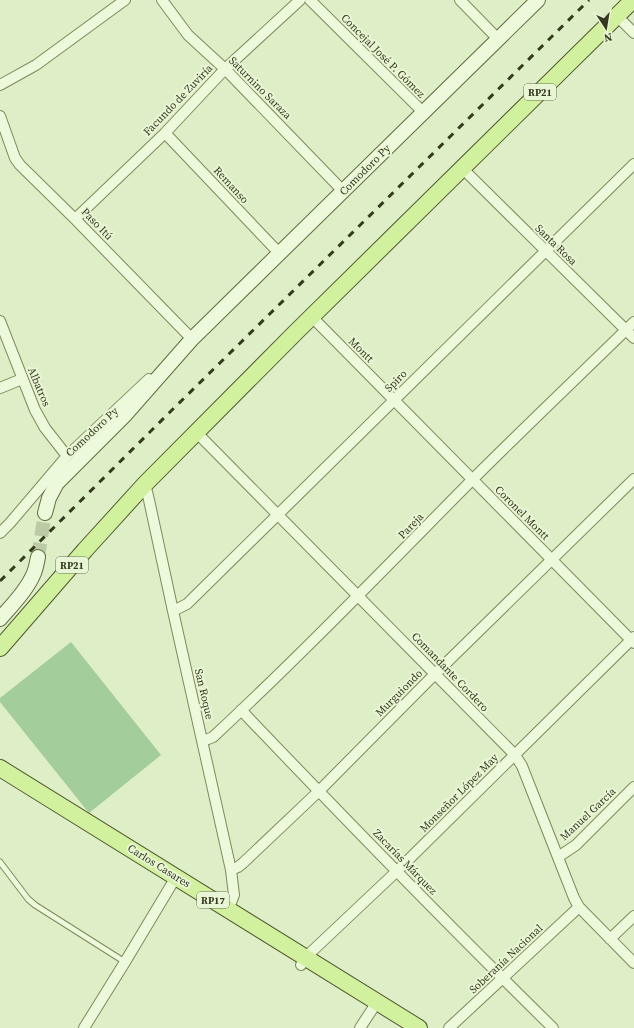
<svg xmlns="http://www.w3.org/2000/svg" width="634" height="1028" viewBox="0 0 634 1028" font-family="'Source Serif 4',serif">
<style>
.green{fill:#a3cd9a}
.lines{fill:none;stroke-linecap:round;stroke-linejoin:round}
.secondary-tunnel{stroke:#bccaa5;stroke-width:14;stroke-dasharray:14 7;stroke-linecap:butt}
.service-casing{stroke:#7f8a5c;stroke-width:7}
.minor-casing{stroke:#7f8a5c;stroke-width:12}
.secondary-casing{stroke:#636c3f;stroke-width:16}
.primary-casing{stroke:#515830;stroke-width:18}
.service{stroke:#ecf9da;stroke-width:5}
.minor{stroke:#ecf9da;stroke-width:10}
.secondary{stroke:#ecf9da;stroke-width:14}
.primary{stroke:#d1f19f;stroke-width:16}
.rail{stroke:#353a1f;stroke-width:3;stroke-dasharray:7 7;stroke-linecap:butt}
.labels{text-anchor:middle;dominant-baseline:central;stroke-width:4;stroke-linejoin:round;paint-order:stroke}
.shield{fill:#e9f6d6;stroke:#6b7256;stroke-width:1}
.shield-label{font-size:10px;font-weight:bold;fill:#353a1f}
.street-label{font-size:11px;fill:#353a1f;stroke:#e9f6d6}
</style>
<rect width="100%" height="100%" fill="#deeec6"/>
<path class="green" d="M71,642l90,113 -72,58 -89,-111v-4z"/>
<g class="lines">
<path class="secondary-tunnel" d="M38,557l7,-44"/>
<defs>
<path id="service" d="M0,862l28,37 7,6 90,57"/>
<path id="minor" d="M162,0l26,35 37,34 118,122
M310,0l113,112
M460,0l38,39
M617,16l17,17
M0,85l36,-20 89,-65
M0,116l15,42 5,7 55,54 117,120 -4,5
M165,133l114,120
M462,168l172,170
M75,219l90,-86 60,-64 75,-69
M312,317l322,326
M0,321l35,89 10,18 22,28
M0,388l22,-9
M196,432l319,323 7,11 52,132 5,9 55,56
M145,484l4,16 24,111 58,259 3,25 -6,15
M0,533l10,-10 57,-67 82,-77
M173,611l14,-7 447,-440
M241,710c103,108 206,214 312,318
M202,741l6,-2 5,-2c89,-83 173,-170 258,-256 54,-54 109,-106 163,-159
M558,857l18,-12 58,-58
M231,870l7,-3 5,-4 76,-72 116,-117 199,-195
M610,939l24,-23
M301,965l7,-10 89,-84 237,-234
M84,1028l41,-66 51,-85
M360,1028l17,-26
M449,1028l130,-121"/>
<path id="secondary" d="M45,513l4,-15 8,-15 69,-69 66,-75 346,-339
M0,619c12,-14 27,-29 34,-46 2,-5 3,-11 4,-16"/>
<path id="primary" d="M0,648l85,-98 60,-66 151,-152 337,-332
M0,768l419,260"/>
</defs>
<use href="#service" class="service-casing"/>
<use href="#minor" class="minor-casing"/>
<use href="#secondary" class="secondary-casing"/>
<use href="#primary" class="primary-casing"/>
<use href="#service" class="service"/>
<use href="#minor" class="minor"/>
<use href="#secondary" class="secondary"/>
<use href="#primary" class="primary"/>
<path class="rail" d="M0,581l171,-170 418,-411"/>
</g>
<g class="labels">
<g class="shield">
<rect x="524" y="84" width="32" height="16" rx="3"/>
<rect x="56" y="557" width="32" height="16" rx="3"/>
<rect x="197" y="892" width="32" height="16" rx="3"/>
</g>
<g class="shield-label">
<text x="540" y="92">RP21</text>
<text x="72" y="565">RP21</text>
<text x="213" y="900">RP17</text>
</g>
<g class="street-label">
<text transform="translate(383 56) rotate(45)">Concejal José P. Gómez</text>
<text transform="translate(260 88) rotate(45)">Saturnino Saraza</text>
<text transform="translate(178 100) rotate(-46)">Facundo de Zuviría</text>
<text transform="translate(365 170) rotate(-45)">Comodoro Py</text>
<text transform="translate(231 185) rotate(47)">Remanso</text>
<text transform="translate(97 224) rotate(46)">Paso Itú</text>
<text transform="translate(556 245) rotate(44)">Santa Rosa</text>
<text transform="translate(361 350) rotate(45)">Montt</text>
<text transform="translate(396 381) rotate(-45)">Spiro</text>
<text transform="translate(39 387) rotate(67)">Albatros</text>
<text transform="translate(92 432) rotate(-43)">Comodoro Py</text>
<text transform="translate(522 513) rotate(45)">Coronel Montt</text>
<text transform="translate(411 526) rotate(-46)">Pareja</text>
<text transform="translate(450 672) rotate(46)">Comandante Cordero</text>
<text transform="translate(399 693) rotate(-45)">Murguiondo</text>
<text transform="translate(204 694) rotate(77)">San Roque</text>
<text transform="translate(459 793) rotate(-45)">Monseñor López May</text>
<text transform="translate(588 814) rotate(-43)">Manuel García</text>
<text transform="translate(405 862) rotate(46)">Zacarías Márquez</text>
<text transform="translate(159 866) rotate(32)">Carlos Casares</text>
<text transform="translate(506 959) rotate(-43)">Soberanía Nacional</text>
</g>
</g>
<g transform="translate(606 28) rotate(168)" stroke="#e9f6d6" stroke-width="3" paint-order="stroke">
<path d="M0-3L7 15L0 10L-7 15Z" fill="#353a1f"/>
<text y="-6" font-size="11" font-weight="bold" text-anchor="middle" fill="#353a1f">N</text>
</g>
</svg>
